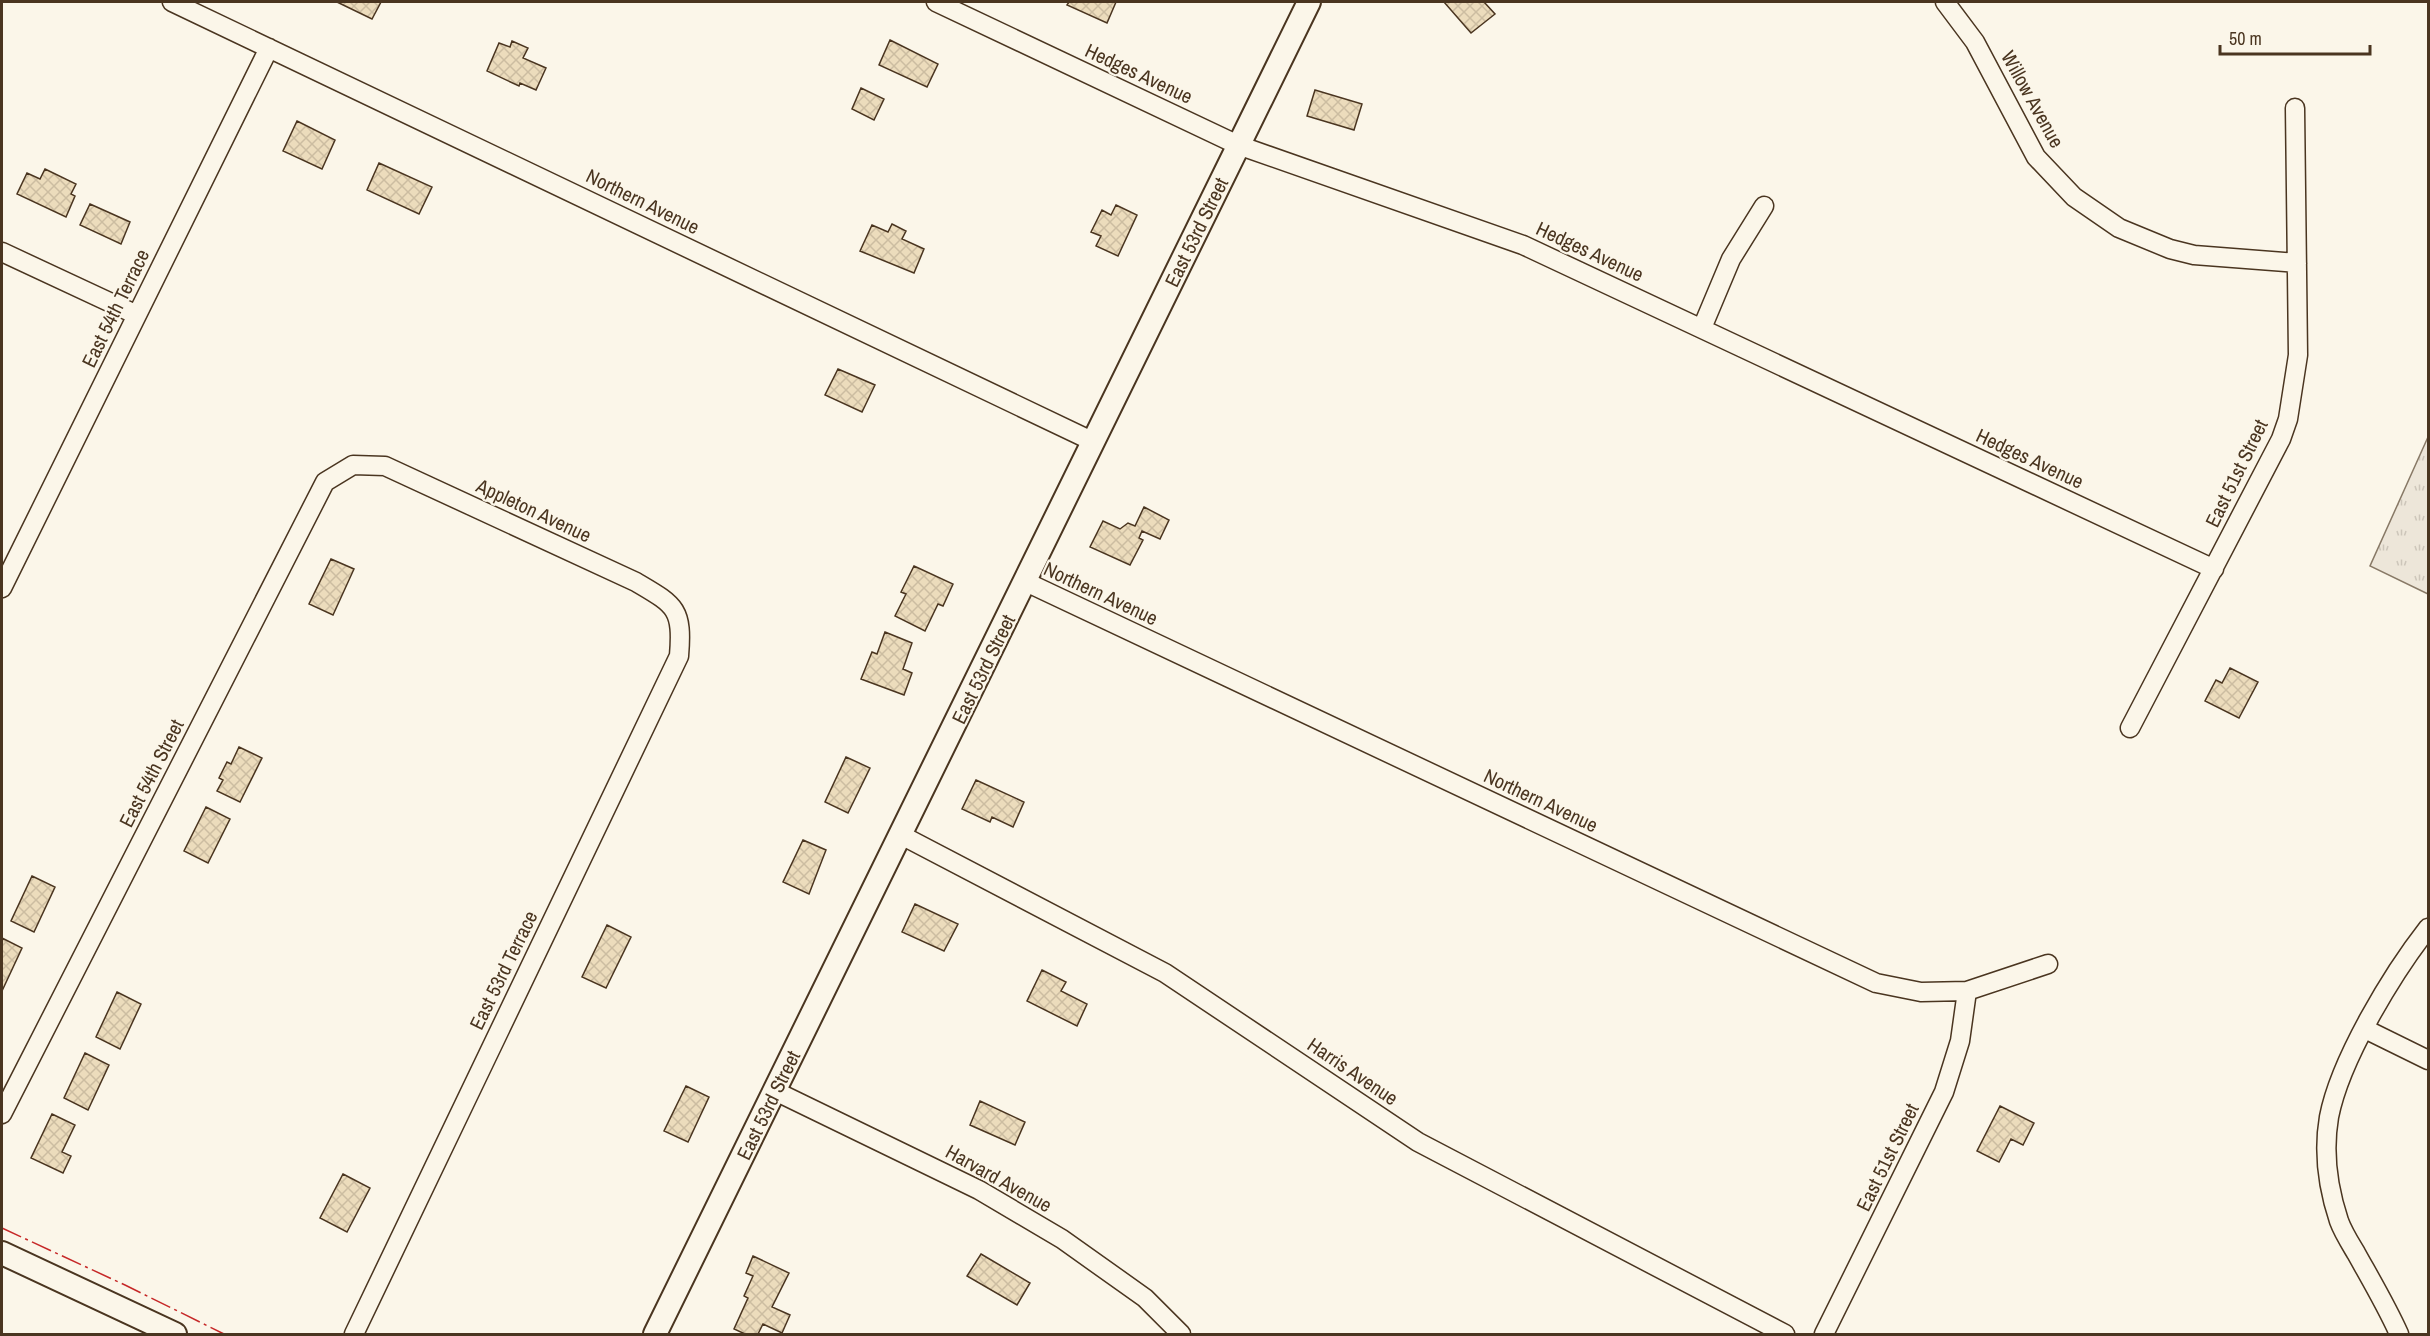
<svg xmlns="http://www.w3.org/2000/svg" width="2430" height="1336" viewBox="0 0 2430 1336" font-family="'Archivo Narrow',sans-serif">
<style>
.grass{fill:url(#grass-tufts);stroke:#887966;stroke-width:1.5}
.building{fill:url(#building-cross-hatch);stroke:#4a3520;stroke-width:1.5}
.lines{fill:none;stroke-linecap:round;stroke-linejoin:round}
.minor-casing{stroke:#4a3520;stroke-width:21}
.tertiary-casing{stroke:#4a3520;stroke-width:26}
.minor{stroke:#fbf6e9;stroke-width:18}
.tertiary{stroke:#fbf6e9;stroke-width:22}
.power{stroke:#c62828;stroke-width:1.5;stroke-dasharray:21 4.5 3 4.5;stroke-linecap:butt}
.labels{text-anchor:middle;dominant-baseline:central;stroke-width:4.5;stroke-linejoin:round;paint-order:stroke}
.street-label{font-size:20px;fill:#4a3520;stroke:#fbf6e9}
</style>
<defs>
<pattern id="grass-tufts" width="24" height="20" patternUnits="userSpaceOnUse" patternTransform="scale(1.5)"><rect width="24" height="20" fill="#ede6d9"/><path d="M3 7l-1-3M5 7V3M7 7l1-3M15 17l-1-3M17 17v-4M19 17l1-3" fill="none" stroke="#cdc6ba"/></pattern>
<pattern id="building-cross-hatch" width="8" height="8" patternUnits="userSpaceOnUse" patternTransform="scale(1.5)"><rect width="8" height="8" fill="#ecdcbc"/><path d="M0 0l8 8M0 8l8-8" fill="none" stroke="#ccbda1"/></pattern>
</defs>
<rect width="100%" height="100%" fill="#fbf6e9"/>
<path class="grass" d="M2428,437v157l-58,-28z"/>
<path class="building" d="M337,2h44l-9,17z
M1069,2h47l-9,21 -40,-18z
M1444,2h40l11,12 -24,19z
M890,40l48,24 -11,23 -48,-22z
M512,41l16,7 -5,10 23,10 -10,22 -16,-7 -1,3 -32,-15 12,-28 11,4z
M861,88l23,11 -10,21 -22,-11z
M1315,90l47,14 -8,26 -47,-14z
M297,121l38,19 -13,29 -39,-18z
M379,163l53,24 -13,27 -52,-24z
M45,169l31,15 -5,10 4,2 -9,21 -49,-23 10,-21 13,6z
M90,204l40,18 -9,22 -41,-19z
M1116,205l21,10 -19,41 -22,-10 5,-10 -10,-4 11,-22 9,5z
M892,224l14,7 -4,8 22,10 -10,24 -54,-22 12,-26 16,7z
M838,369l37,16 -13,27 -37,-17z
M1144,507l25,13 -9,19 -18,-8 -3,7 4,2 -13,25 -40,-18 13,-26 17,8 8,-6 7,3z
M331,559l23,10 -21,46 -24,-11z
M914,566l39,18 -10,22 -5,-2 -13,27 -30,-15 11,-22 -5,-2z
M885,632l27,11 -9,26 9,4 -8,22 -43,-16 11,-27 5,2z
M2230,668l28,14 -19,36 -34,-17 11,-21 6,3z
M239,747l23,11 -22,44 -23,-11 6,-11 -4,-2 8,-16 4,2z
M846,757l24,11 -22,45 -23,-11z
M976,780l48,22 -11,25 -21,-10 -2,5 -28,-13z
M206,807l24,12 -22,44 -24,-12z
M803,840l23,10 -17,44 -26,-12z
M32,876l23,11 -21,45 -23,-11z
M915,904l43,20 -14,27 -42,-19z
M607,925l24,12 -25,51 -24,-11z
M2,938l20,10 -20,43z
M1042,970l24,12 -5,9 26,13 -10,22 -50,-25z
M117,992l24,12 -21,45 -24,-12z
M85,1053l24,12 -21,45 -24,-12z
M686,1086l23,11 -21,45 -24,-11z
M980,1101l45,21 -10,23 -45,-20z
M2000,1106l34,17 -11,22 -12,-6 -12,23 -22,-11z
M52,1114l23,11 -13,27 9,4 -8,17 -32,-15z
M343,1174l27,14 -23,44 -27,-14z
M981,1254l49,29 -13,22 -50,-29z
M753,1256l36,17 -17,34 18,8 -8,18 -19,-9 -5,10h-13l-11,-5 14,-31 -4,-2 9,-20 -7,-3z"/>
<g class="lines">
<defs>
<path id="minor" d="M172,2l922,440
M936,2l302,143 285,100 691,324
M1945,2l30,40 61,115 38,40 45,31 51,21 24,6 103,8
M2,252l135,63
M1702,328l29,-69 33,-53
M1026,582l850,401 45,9 46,-1 81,-27
M2,588l267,-540
M2130,728l151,-289 7,-20 10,-64 -3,-247
M901,835l264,138 253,169 367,192
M2365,1029l63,31
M775,1091l204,99 83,49 83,59 36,36
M2,1114l323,-632 28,-17 32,1 251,116c39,23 47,26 43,74l-325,678
M1824,1334l120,-242 16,-51 7,-50
M2399,1334c-12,-27 -28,-54 -43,-81 -6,-10 -13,-21 -17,-32 -11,-33 -16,-69 -10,-104 11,-57 63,-143 99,-189"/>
<path id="tertiary" d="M2,1253l173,81
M655,1334l654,-1332"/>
</defs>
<use href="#minor" class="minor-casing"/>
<use href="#tertiary" class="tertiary-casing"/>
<use href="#minor" class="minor"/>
<use href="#tertiary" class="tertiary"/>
<path class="power" d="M2,1228l123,57 99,49"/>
</g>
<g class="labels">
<g class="street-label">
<text transform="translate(1139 73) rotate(25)">Hedges Avenue</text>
<text transform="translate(2033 99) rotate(61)">Willow Avenue</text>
<text transform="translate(643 201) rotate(26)">Northern Avenue</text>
<text transform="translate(1196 232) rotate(-64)">East 53rd Street</text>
<text transform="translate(1590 251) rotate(25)">Hedges Avenue</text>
<text transform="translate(115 308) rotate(-64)">East 54th Terrace</text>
<text transform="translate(2030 458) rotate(25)">Hedges Avenue</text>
<text transform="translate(2236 473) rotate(-64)">East 51st Street</text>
<text transform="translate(534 510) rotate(25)">Appleton Avenue</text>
<text transform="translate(1101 593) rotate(25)">Northern Avenue</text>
<text transform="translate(983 669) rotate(-64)">East 53rd Street</text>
<text transform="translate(151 773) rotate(-63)">East 54th Street</text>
<text transform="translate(1541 800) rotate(25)">Northern Avenue</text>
<text transform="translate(503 970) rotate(-64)">East 53rd Terrace</text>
<text transform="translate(1353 1071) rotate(34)">Harris Avenue</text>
<text transform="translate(768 1105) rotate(-64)">East 53rd Street</text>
<text transform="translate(1887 1157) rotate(-64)">East 51st Street</text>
<text transform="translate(999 1178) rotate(29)">Harvard Avenue</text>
</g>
</g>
<rect width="2430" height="1336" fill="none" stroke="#4a3520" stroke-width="6"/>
<path d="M2220 45v9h150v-9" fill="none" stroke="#4a3520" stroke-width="3"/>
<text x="2229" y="45" font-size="18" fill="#4a3520" stroke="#fbf6e9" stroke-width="4.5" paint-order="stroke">50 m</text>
</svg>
